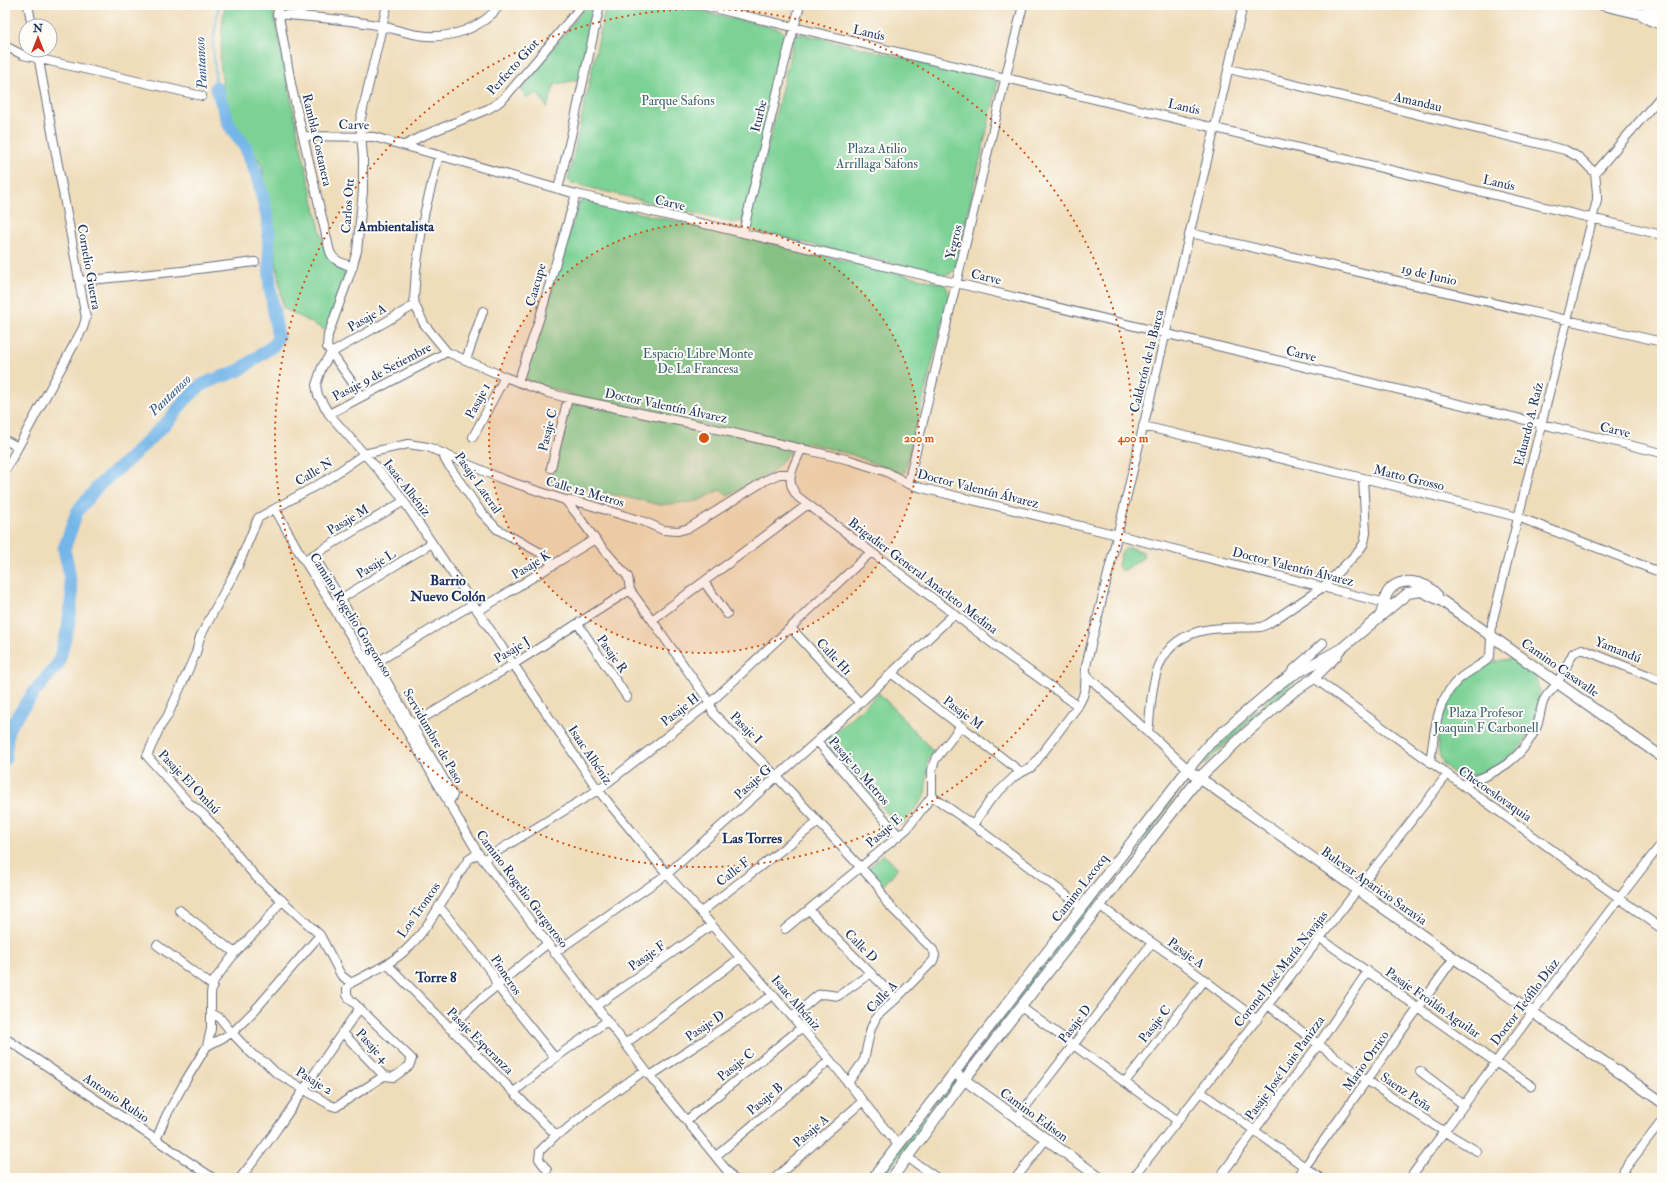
<svg xmlns="http://www.w3.org/2000/svg" width="1667" height="1183" viewBox="0 0 1667 1183" font-family="'IM FELL Double Pica',serif">
<style>
.green{fill:#7cd195;stroke:#4c807a}
.lines{fill:none;stroke-linecap:round;stroke-linejoin:round}
.stream{stroke:#74b6e9;stroke-width:2}
.river{stroke:#74b6e9;stroke-width:13}
.minor-casing{stroke:#656c7e;stroke-width:10}
.tertiary-casing{stroke:#656c7e;stroke-width:12}
.minor{stroke:#fff;stroke-width:8}
.tertiary{stroke:#fff;stroke-width:10}
.ring{fill:none;stroke:#d45514;stroke-width:2;stroke-dasharray:2 4}
.labels{text-anchor:middle;dominant-baseline:central;stroke-width:4;stroke-linejoin:round;paint-order:stroke}
.street-label{font-size:13px;fill:#1b2f5e;stroke:#fdfcf7}
.park-label{font-size:13px;fill:#38606e;stroke:#fdfcf7}
.water-label{font-size:14px;font-style:italic;fill:#365888;stroke:#fdfcf7}
.neighbourhood-label{font-size:14px;font-weight:bold;fill:#1b2f5e;stroke:#fdfcf7}
.centre{fill:#d45514;stroke:#fdfcf7;stroke-width:2}
.ring-label{font-size:12px;text-anchor:middle;font-weight:bold;fill:#d45514;stroke:#fdfcf7;stroke-width:4;stroke-linejoin:round;paint-order:stroke}
</style>
<rect width="100%" height="100%" fill="#fdfcf7"/>
<filter id="ink" filterUnits="userSpaceOnUse"><feTurbulence type="fractalNoise" baseFrequency=".025" numOctaves="2"/><feDisplacementMap in="SourceGraphic" scale="8" xChannelSelector="R" yChannelSelector="G"/><feConvolveMatrix kernelMatrix="1 2 1 2 8 2 1 2 1" color-interpolation-filters="sRGB"/></filter>
<filter id="wash" filterUnits="userSpaceOnUse"><feTurbulence type="fractalNoise" baseFrequency=".012" numOctaves="4" result="noise"/><feDisplacementMap in="SourceGraphic" scale="16" xChannelSelector="R" yChannelSelector="G"/><feGaussianBlur stdDeviation="0.9" result="paint"/><feColorMatrix in="noise" values="0 0 0 0 0 0 0 0 0 0 0 0 0 0 0 0 0 1.4 0 .05"/><feComposite in="paint" operator="in"/></filter>
<g filter="url(#wash)">
<rect width="100%" height="100%" fill="#efdcb9"/>
<path class="green" d="M225,5h47l27,133 26,113 5,8 15,10 1,4 -19,58 -44,-23 -21,-142 -29,-45 -9,-26 -4,-34 3,-44z
M587,5h9l-17,75 -24,4 -8,24 -9,-15 -11,5 -6,-8z
M606,5h69l105,24 5,5 1,9 -42,177 -10,3 -163,-40 -3,-3z
M803,34l190,45 4,3v4l-42,183 -5,5 -6,1 -187,-43 -6,-5 -1,-7 44,-181 3,-4z
M584,200l360,84c5,4 4,9 4,15l-43,173 -5,2 -47,-19 -46,-12 -16,8 -16,18 -5,5 -42,22 -8,-6 -22,11 -37,4 -111,-24 22,-87 -41,-10 -6,-9 54,-172z
M1130,548l13,4 1,5 -19,13h-4l-3,-4 3,-13 4,-4z
M1502,660c6,0 13,-2 18,1 26,11 21,51 10,71 -12,22 -35,42 -62,44 -6,1 -12,-1 -17,-5 -22,-13 -12,-57 0,-75 11,-18 32,-31 51,-36z
M1306,672l-59,52 -50,47 10,-13 34,-34 47,-42z
M879,693l55,59 -6,8 -3,36 -22,28 -5,1 -74,-83z
M1186,778l1,1 -20,28 -13,21 -190,245 19,-26 14,-25z
M882,855h2l14,13 -16,19 -14,-18z
M953,1079l4,2 -74,97h-6z"/>
<g class="lines">
<path class="stream" d="M216,87l-3,-45 6,-37"/>
<path class="river" d="M5,759l3,-30 27,-38 23,-27 10,-36 4,-33 -4,-29 -4,-17 13,-37 21,-26 29,-25 42,-41 17,-21 14,-13 13,-6 27,-10 27,-20 7,-5 4,-7 -8,-51 -2,-67 -11,-44 -12,-30 -16,-21 -13,-38"/>
</g>
</g>
<g filter="url(#ink)">
<g class="lines">
<defs>
<path id="minor" d="M28,5l4,21
M277,5l15,84 38,163c4,10 13,11 23,15
M701,5l961,230
M277,14c32,3 63,5 94,10 16,2 32,9 48,11 29,5 63,-6 81,-30
M5,46l18,9 179,41
M1229,69l336,81 15,8 15,15
M303,136l71,1 202,57 380,89 706,170
M405,145l17,-9 66,-27 10,-6 8,-7 35,-41 41,-50
M439,155l-15,60 -8,55 -2,29 1,6 9,19 23,28 58,25 43,16 20,5 135,28 147,34 37,12 21,12 14,4 196,47 271,69
M558,189l13,-53 29,-131
M743,232l39,-159 18,-68
M1190,233l472,109
M80,281l102,-10 73,-9
M415,305l-84,48 -9,14 -6,18 2,10 11,19 68,77 201,299 69,84 163,186 68,85
M466,360l17,-49
M518,382l22,-65 36,-123
M362,396l-35,-49 1,-12 22,-61 7,-23 6,-60v-34l-3,-35 27,-117
M329,414l118,-62
M1143,426l220,52 155,39 144,56
M473,437l32,-60
M5,440l13,7
M802,448c-8,18 -19,32 -4,49l156,117 56,43 68,49
M443,453l2,7 36,52 16,17 42,23 15,13
M551,468l17,-70
M5,471l78,-143 3,-10 -49,-268
M908,484l115,-479
M565,500l11,13 19,26 33,38 2,13 22,30 58,83 3,10 64,64 100,108 10,18 46,47 2,5 -2,6 -37,38 -19,17 -6,12 -7,32 -16,23
M275,509l23,41 71,116 109,187 172,223 83,102
M313,555l28,44 35,64 77,132 -5,9
M310,557l94,-56
M704,582l23,32
M337,601l95,-58
M478,611l117,-72
M652,620l155,-115
M578,624l49,73
M791,628l69,75
M372,665l101,-61
M1086,672l3,6 6,5 93,86
M891,673l130,99
M1289,676l4,-6 30,-27
M1314,678l348,251
M408,727l106,-63 116,-74
M1148,733c5,-44 2,-92 57,-103 18,-3 38,-2 56,-3l7,-3 55,-37 36,-36 5,-8 2,-10 -3,-55
M817,741l82,95
M1430,762c5,-29 5,-61 29,-83 8,-7 19,-12 28,-19l3,-4 2,-33 105,-423v-7l-2,-20 67,-78
M1462,785c34,-11 60,-25 75,-59 3,-8 3,-18 7,-26 3,-7 10,-11 13,-17 6,-10 11,-20 16,-30l9,-4 80,32
M932,796l41,29 109,82
M973,825l18,-26 24,-23 17,-9 46,-61 5,-10 2,-8 1,-22 129,-539 28,-122
M483,860l115,-70 112,-87 161,-151
M439,906l53,67 5,13 58,72
M1100,906l90,63 67,51
M179,910l56,43
M809,910l87,89
M701,912l117,-90
M785,929l122,-100 25,-33v-26l3,-10 26,-34
M1320,938l175,124 37,24
M157,945l56,41
M554,953l113,-79 193,-171 94,-89
M387,964l169,171
M351,983l-10,-8 -21,-40 -64,-58 -18,-21 -11,-16 -24,-26 -14,-11 -42,-47 13,-29 7,-10 29,-64 4,-16 38,-71 20,-48 70,-39 36,-25 44,-10 20,3 74,32 63,21 18,3 62,19 18,8 15,1 11,-3 77,-48 13,-6h12
M1268,1005c66,53 135,104 209,146
M596,1006l116,-81
M1021,1007l157,114
M211,1013l9,5 12,15 21,22 13,8 9,9 55,33 6,2 48,-31 10,1 15,-11 3,-7 -62,-60 -3,-4v-7l4,-5c20,-11 43,-20 59,-37 22,-22 40,-60 58,-86l10,-7
M792,1017l26,-22 6,-1 14,2 33,-23
M450,1029l25,-25 72,-60
M342,1032l42,44
M5,1038l208,140
M625,1044l115,-86
M207,1046l25,-13 23,-23 65,-75
M1420,1071l44,34
M650,1076l123,-81
M1125,1082l79,-101
M514,1092l41,-34 52,-37
M1201,1092l119,86
M1017,1118l135,-175
M687,1120l114,-92
M156,1140l10,-24 20,-36 21,-34 4,-17v-36l2,-11 22,-29 29,-30 18,-23
M716,1156l114,-96
M907,1157l30,21
M547,1170l-8,-11 1,-8 16,-16 7,-3 25,-21 57,-41
M240,1178c44,-53 78,-114 120,-170
M775,1178l88,-77
M1016,1178l30,-39
M1133,1178l314,-403
M1219,1178l99,-133 50,-74
M1297,1178l157,-220
M1410,1178c83,-113 166,-225 252,-335
M1618,1178l44,-57"/>
<path id="tertiary" d="M1603,5l38,9 9,6 12,4
M1641,14l10,-2 11,2
M1380,616c4,-7 3,-16 8,-24 11,-17 38,-11 49,3
M1194,774l260,184 208,144
M959,1076l141,102
M873,1178l315,-409 21,-25 66,-57 12,-9 54,-29 67,-56 13,-2 21,10 220,156
M892,1178l72,-98 235,-302 46,-44 48,-42 21,-14 23,-23"/>
</defs>
<use href="#minor" class="minor-casing"/>
<use href="#tertiary" class="tertiary-casing"/>
<use href="#minor" class="minor"/>
<use href="#tertiary" class="tertiary"/>
</g>
</g>
<circle cx="704" cy="438" r="215" fill="#d45514" fill-opacity=".12"/>
<g class="ring">
<circle cx="704" cy="438" r="215"/>
<circle cx="704" cy="438" r="429"/>
</g>
<g class="labels">
<g class="street-label">
<text transform="translate(869 33) rotate(13)">Lanús</text>
<text transform="translate(513 67) rotate(-48)">Perfecto Giot</text>
<text transform="translate(1418 102) rotate(13)">Amandau</text>
<text transform="translate(1184 107) rotate(13)">Lanús</text>
<text transform="translate(759 116) rotate(-76)">Iturbe</text>
<text transform="translate(354 125) rotate(1)">Carve</text>
<text transform="translate(317 140) rotate(77)">Rambla Costanera</text>
<text transform="translate(1499 183) rotate(13)">Lanús</text>
<text transform="translate(670 203) rotate(13)">Carve</text>
<text transform="translate(348 206) rotate(-86)">Carlos Ott</text>
<text transform="translate(954 242) rotate(-76)">Yegros</text>
<text transform="translate(89 267) rotate(80)">Cornelio Guerra</text>
<text transform="translate(1429 275) rotate(13)">19 de Junio</text>
<text transform="translate(986 277) rotate(13)">Carve</text>
<text transform="translate(536 285) rotate(-74)">Caacupe</text>
<text transform="translate(367 318) rotate(-30)">Pasaje A</text>
<text transform="translate(1301 354) rotate(14)">Carve</text>
<text transform="translate(1147 361) rotate(-76)">Calderón de la Barca</text>
<text transform="translate(382 372) rotate(-28)">Pasaje 9 de Setiembre</text>
<text transform="translate(478 401) rotate(-62)">Pasaje 1</text>
<text transform="translate(666 406) rotate(12)">Doctor Valentín Álvarez</text>
<text transform="translate(1529 424) rotate(-76)">Eduardo A. Raíz</text>
<text transform="translate(548 430) rotate(-76)">Pasaje C</text>
<text transform="translate(1615 430) rotate(13)">Carve</text>
<text transform="translate(314 472) rotate(-31)">Calle N</text>
<text transform="translate(1409 478) rotate(14)">Matto Grosso</text>
<text transform="translate(478 483) rotate(55)">Pasaje Lateral</text>
<text transform="translate(407 488) rotate(52)">Isaac Albéniz</text>
<text transform="translate(978 489) rotate(14)">Doctor Valentín Álvarez</text>
<text transform="translate(585 492) rotate(16)">Calle 12 Metros</text>
<text transform="translate(348 520) rotate(-31)">Pasaje M</text>
<text transform="translate(376 564) rotate(-32)">Pasaje L</text>
<text transform="translate(531 565) rotate(-31)">Pasaje K</text>
<text transform="translate(1293 567) rotate(14)">Doctor Valentín Álvarez</text>
<text transform="translate(923 576) rotate(37)">Brigadier General Anacleto Medina</text>
<text transform="translate(351 615) rotate(58)">Camino Rogelio Gorgoroso</text>
<text transform="translate(512 650) rotate(-31)">Pasaje J</text>
<text transform="translate(1618 650) rotate(22)">Yamandú</text>
<text transform="translate(612 654) rotate(55)">Pasaje R</text>
<text transform="translate(834 657) rotate(47)">Calle H1</text>
<text transform="translate(1560 668) rotate(35)">Camino Casavalle</text>
<text transform="translate(680 710) rotate(-38)">Pasaje H</text>
<text transform="translate(963 713) rotate(37)">Pasaje M</text>
<text transform="translate(746 728) rotate(45)">Pasaje I</text>
<text transform="translate(433 736) rotate(60)">Servidumbre de Paso</text>
<text transform="translate(590 755) rotate(56)">Isaac Albéniz</text>
<text transform="translate(859 771) rotate(49)">Pasaje 10 Metros</text>
<text transform="translate(189 782) rotate(46)">Pasaje El Ombú</text>
<text transform="translate(753 782) rotate(-42)">Pasaje G</text>
<text transform="translate(1495 794) rotate(35)">Checoeslovaquia</text>
<text transform="translate(884 831) rotate(-41)">Pasaje E</text>
<text transform="translate(733 872) rotate(-38)">Calle F</text>
<text transform="translate(1374 886) rotate(35)">Bulevar Aparicio Saravia</text>
<text transform="translate(1080 888) rotate(-52)">Camino Lecocq</text>
<text transform="translate(522 889) rotate(53)">Camino Rogelio Gorgoroso</text>
<text transform="translate(419 910) rotate(-55)">Los Troncos</text>
<text transform="translate(861 946) rotate(45)">Calle D</text>
<text transform="translate(1186 953) rotate(36)">Pasaje A</text>
<text transform="translate(647 956) rotate(-35)">Pasaje F</text>
<text transform="translate(1281 969) rotate(-52)">Coronel José María Navajas</text>
<text transform="translate(506 975) rotate(56)">Pioneros</text>
<text transform="translate(882 997) rotate(-46)">Calle A</text>
<text transform="translate(1525 1002) rotate(-53)">Doctor Teófilo Díaz</text>
<text transform="translate(796 1003) rotate(49)">Isaac Albéniz</text>
<text transform="translate(1433 1003) rotate(35)">Pasaje Froilán Aguilar</text>
<text transform="translate(1075 1024) rotate(-52)">Pasaje D</text>
<text transform="translate(1155 1024) rotate(-52)">Pasaje C</text>
<text transform="translate(705 1026) rotate(-34)">Pasaje D</text>
<text transform="translate(480 1041) rotate(45)">Pasaje Esperanza</text>
<text transform="translate(372 1046) rotate(47)">Pasaje 4</text>
<text transform="translate(1366 1061) rotate(-55)">Mario Orrico</text>
<text transform="translate(736 1065) rotate(-39)">Pasaje C</text>
<text transform="translate(1285 1068) rotate(-54)">Pasaje José Luis Panizza</text>
<text transform="translate(314 1081) rotate(31)">Pasaje 2</text>
<text transform="translate(1406 1092) rotate(34)">Saenz Peña</text>
<text transform="translate(116 1098) rotate(34)">Antonio Rubio</text>
<text transform="translate(765 1099) rotate(-40)">Pasaje B</text>
<text transform="translate(1034 1115) rotate(36)">Camino Edison</text>
<text transform="translate(811 1131) rotate(-41)">Pasaje A</text>
</g>
<g class="park-label">
<text x="678" y="101">Parque Safons</text>
<text x="877" y="149">Plaza Atilio<tspan x="877" dy="15">Arrillaga Safons</tspan></text>
<text x="698" y="354">Espacio Libre Monte<tspan x="698" dy="15">De La Francesa</tspan></text>
<text x="1486" y="713">Plaza Profesor<tspan x="1486" dy="15">Joaquin F Carbonell</tspan></text>
</g>
<g class="water-label">
<text transform="translate(201 63) rotate(-93)">Pantanoso</text>
<text transform="translate(170 395) rotate(-44)">Pantanoso</text>
</g>
<g class="neighbourhood-label">
<text x="396" y="226">Ambientalista</text>
<text x="448" y="580">Barrio<tspan x="448" dy="16">Nuevo Colón</tspan></text>
<text x="752" y="838">Las Torres</text>
<text x="436" y="977">Torre 8</text>
</g>
</g>
<circle cx="704" cy="438" r="6" class="centre"/>
<g class="ring-label">
<text x="919" y="442">200 m</text>
<text x="1133" y="442">400 m</text>
</g>
<rect width="1667" height="1183" fill="none" stroke="#fdfcf7" stroke-width="20"/>
<g transform="translate(38 38)"><circle r="19" fill="#fdfcf7" stroke="#a3aaba"/>
<path d="M0-3L7 15L0 10L-7 15Z" fill="#c8321e"/>
<text y="-6" font-size="11" font-weight="bold" text-anchor="middle" fill="#1b2f5e">N</text>
</g>
</svg>
